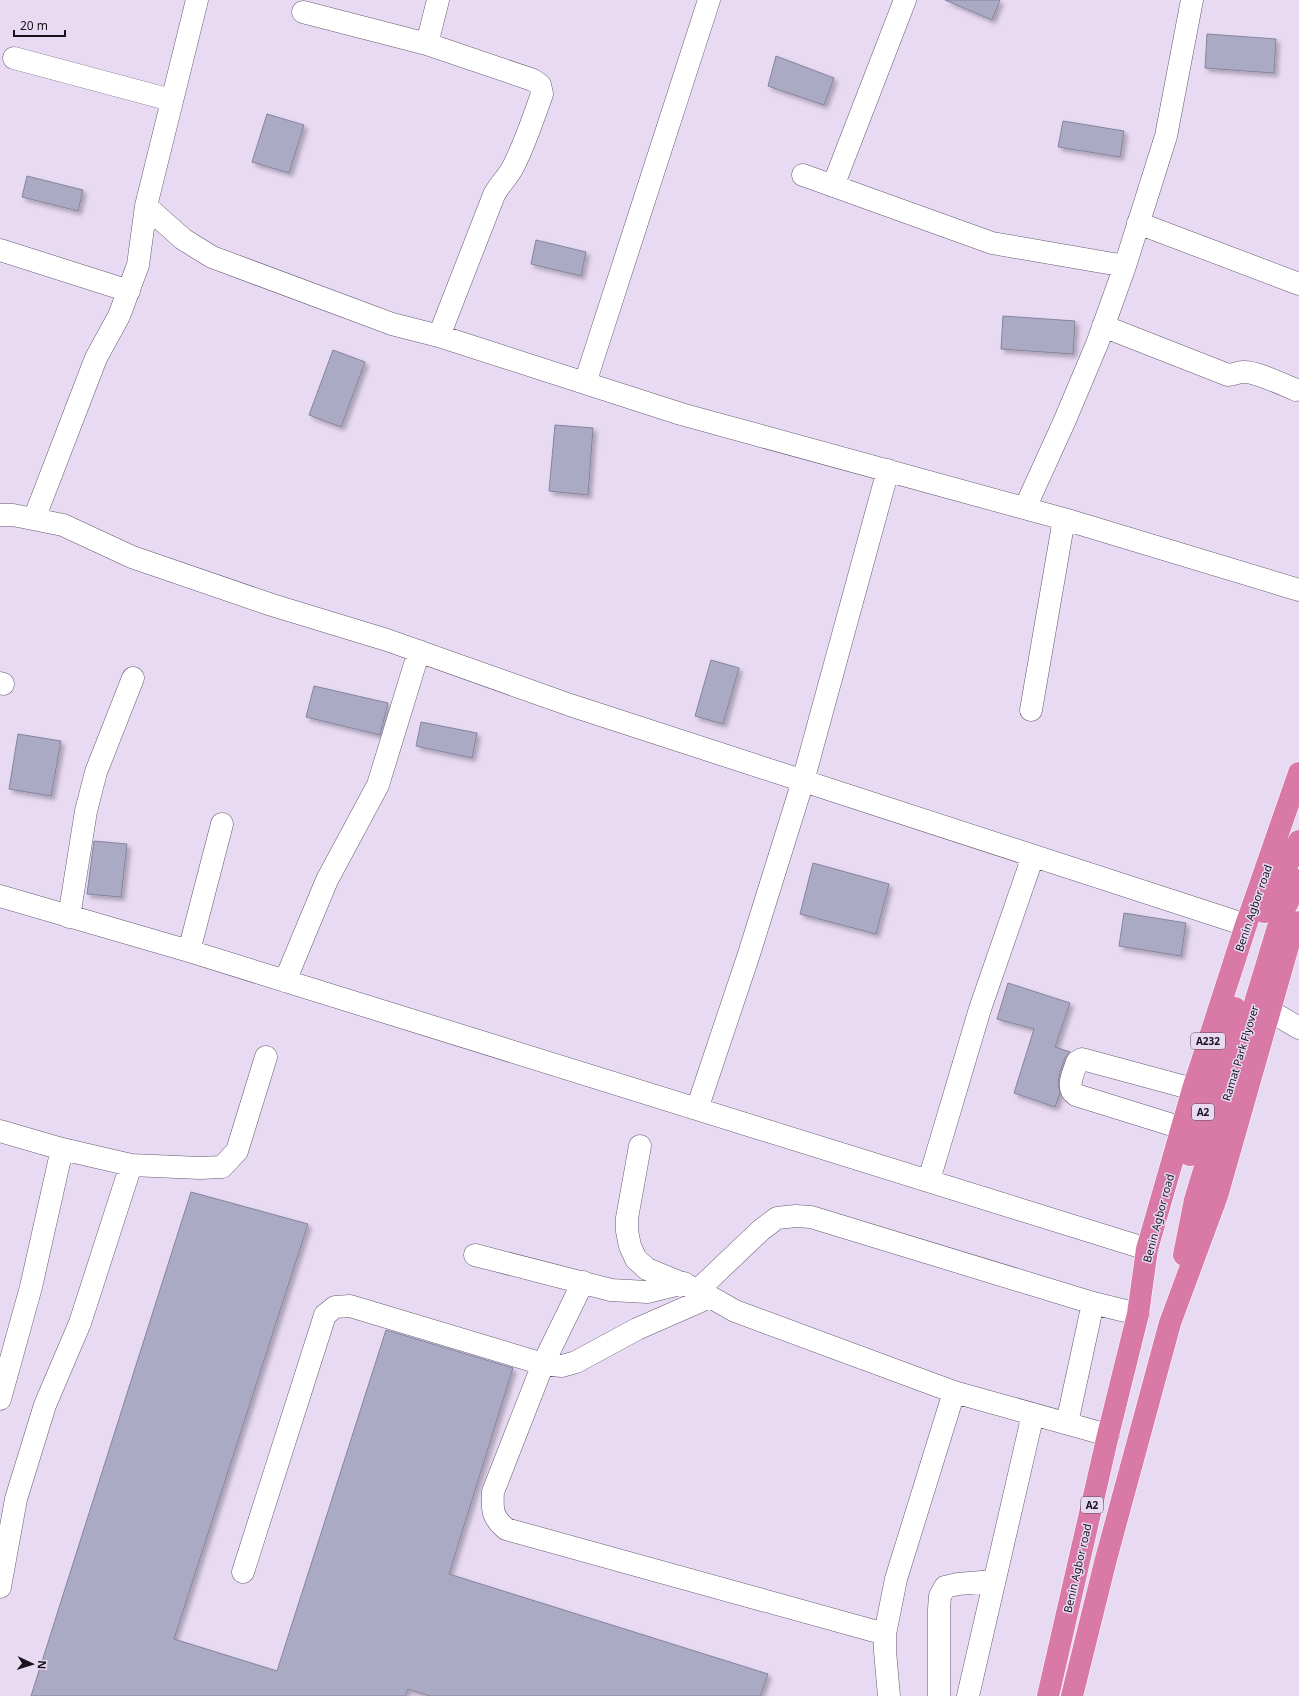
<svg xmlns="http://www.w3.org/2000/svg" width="1299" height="1696" viewBox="0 0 1299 1696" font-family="'Noto Sans',sans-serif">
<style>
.building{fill:#abaac5;stroke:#84849d;filter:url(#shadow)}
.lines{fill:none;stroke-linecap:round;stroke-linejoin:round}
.minor-casing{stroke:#65596f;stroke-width:23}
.highway-casing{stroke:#fff;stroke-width:23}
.minor{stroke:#fff;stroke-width:22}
.highway{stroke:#d97aa6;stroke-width:22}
.labels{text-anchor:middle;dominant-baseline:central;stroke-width:3;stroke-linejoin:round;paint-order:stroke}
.shield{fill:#e9daf4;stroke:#564e5c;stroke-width:1}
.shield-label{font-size:10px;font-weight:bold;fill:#17121b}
.street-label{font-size:11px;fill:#17121b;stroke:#e9daf4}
</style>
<defs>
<filter id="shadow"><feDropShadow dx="3.5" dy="3.5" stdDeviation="2" flood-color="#0004"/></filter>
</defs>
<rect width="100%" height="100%" fill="#e9daf4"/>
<path class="building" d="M945,0h55l-8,20z
M1207,34l69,5 -2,34 -69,-5z
M776,56l58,22 -10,27 -56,-19z
M267,114l37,11 -15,48 -37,-11z
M1063,121l61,10 -4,26 -62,-10z
M27,176l56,14 -5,21 -56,-14z
M536,240l50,12 -5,24 -50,-12z
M1003,316l72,5 -2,33 -72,-5z
M333,350l32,12 -24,65 -32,-12z
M555,425l38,3 -5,67 -39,-4z
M711,660l28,8 -16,56 -28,-8z
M314,686l74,17 -8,32 -74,-18z
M421,722l56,11 -5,25 -56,-12z
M18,734l43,7 -10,55 -42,-7z
M94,841l33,3 -6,53 -34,-3z
M813,863l76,21 -13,50 -76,-20z
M1124,913l62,10 -5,33 -62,-10z
M1008,983l62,20 -15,44 15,5 -5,6 -5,14 -2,11 2,10 -5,14 -41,-14 20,-64 -37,-10z
M191,1192l117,32 -134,415 103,32 109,-341 127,38 -64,206 319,100 -8,22h-330l-22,-7 -3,7h-374z"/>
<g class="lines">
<defs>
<path id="minor" d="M303,12l124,32 106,36 7,5 2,9c-9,25 -17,50 -29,73 -5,10 -14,18 -19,28l-55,141
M427,44l11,-44
M14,58l157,42
M803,175l189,68 133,23
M833,186l72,-186
M146,206l37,33 29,18 180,67 47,12 242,78 383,105 235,71
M1138,223l161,61
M0,250l129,41
M1103,326l125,49c5,0 10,-3 15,-3 12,-1 41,13 53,18
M585,383l124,-383
M1025,508l40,-88 32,-76 28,-78 41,-130 26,-136
M0,515h13l50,10 69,32 140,48 115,35 183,65 676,220
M34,519l62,-161 23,-42 19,-51 8,-59 51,-206
M0,683l3,1
M1031,710l33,-191
M0,896l189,55 958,298
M69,917l17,-106 10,-39 37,-94
M189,951l33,-127
M285,981l42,-101 51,-95 41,-134
M1270,1011l29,17
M697,1109l52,-155 54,-173 85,-311
M1182,1128l-106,-33c-11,-7 -2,-23 1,-33l5,-3 111,30
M0,1131l62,18 69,16 69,3 22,-1 15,-16 29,-94
M640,1146l-13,72v13l3,15 6,13 11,10 51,21 37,21 219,81 154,43
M929,1180l51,-171 53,-153
M475,1255l136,35 36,2 37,-9
M583,1282l-40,82 -50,128c-1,18 -1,25 13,37l379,105
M698,1290l63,-60 16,-12 19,-2 15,1 282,86 45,11
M0,1399l31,-112 31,-138
M1067,1423l26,-120
M243,1572l82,-257 10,-8 15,-1 193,58 19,2 14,-4 61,-33 73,-32
M0,1587l16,-88 29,-94 35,-82 51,-158
M889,1696l-4,-45v-17l11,-55 58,-187
M939,1696v-87l1,-13 5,-9 13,-3 36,-3
M968,1696l65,-282"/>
<path id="highway" d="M1264,912l35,-71
M1190,1155l45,-147
M1184,1255l11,-55 87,-286 17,-34
M1048,1696l60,-261 30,-121 9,-65 46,-160 53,-164 53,-152
M1072,1696l34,-137 64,-236 47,-127 74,-260 8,-14"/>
</defs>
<use href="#minor" class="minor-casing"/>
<use href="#highway" class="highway-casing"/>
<use href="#minor" class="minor"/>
<use href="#highway" class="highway"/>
</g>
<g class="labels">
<g class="shield">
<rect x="1191" y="1033" width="34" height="16" rx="3"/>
<rect x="1192" y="1104" width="22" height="16" rx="3"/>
<rect x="1081" y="1497" width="22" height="16" rx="3"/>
</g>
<g class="shield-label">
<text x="1208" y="1041">A232</text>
<text x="1203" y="1112">A2</text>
<text x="1092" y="1505">A2</text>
</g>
<g class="street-label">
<text transform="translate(1253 908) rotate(-71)">Benin Agbor road</text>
<text transform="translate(1240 1053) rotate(-73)">Ramat Park Flyover</text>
<text transform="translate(1158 1218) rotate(-75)">Benin Agbor road</text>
<text transform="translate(1077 1568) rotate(-77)">Benin Agbor road</text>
</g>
</g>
<g transform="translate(32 1664) rotate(94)" stroke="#e9daf4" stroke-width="3" paint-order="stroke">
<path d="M0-3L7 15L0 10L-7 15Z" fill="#17121b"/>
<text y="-6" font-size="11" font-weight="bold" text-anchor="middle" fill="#17121b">N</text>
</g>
<path d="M14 30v6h51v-6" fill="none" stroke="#17121b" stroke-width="2"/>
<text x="20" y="30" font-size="12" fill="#17121b" stroke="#e9daf4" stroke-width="3" paint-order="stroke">20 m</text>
</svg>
